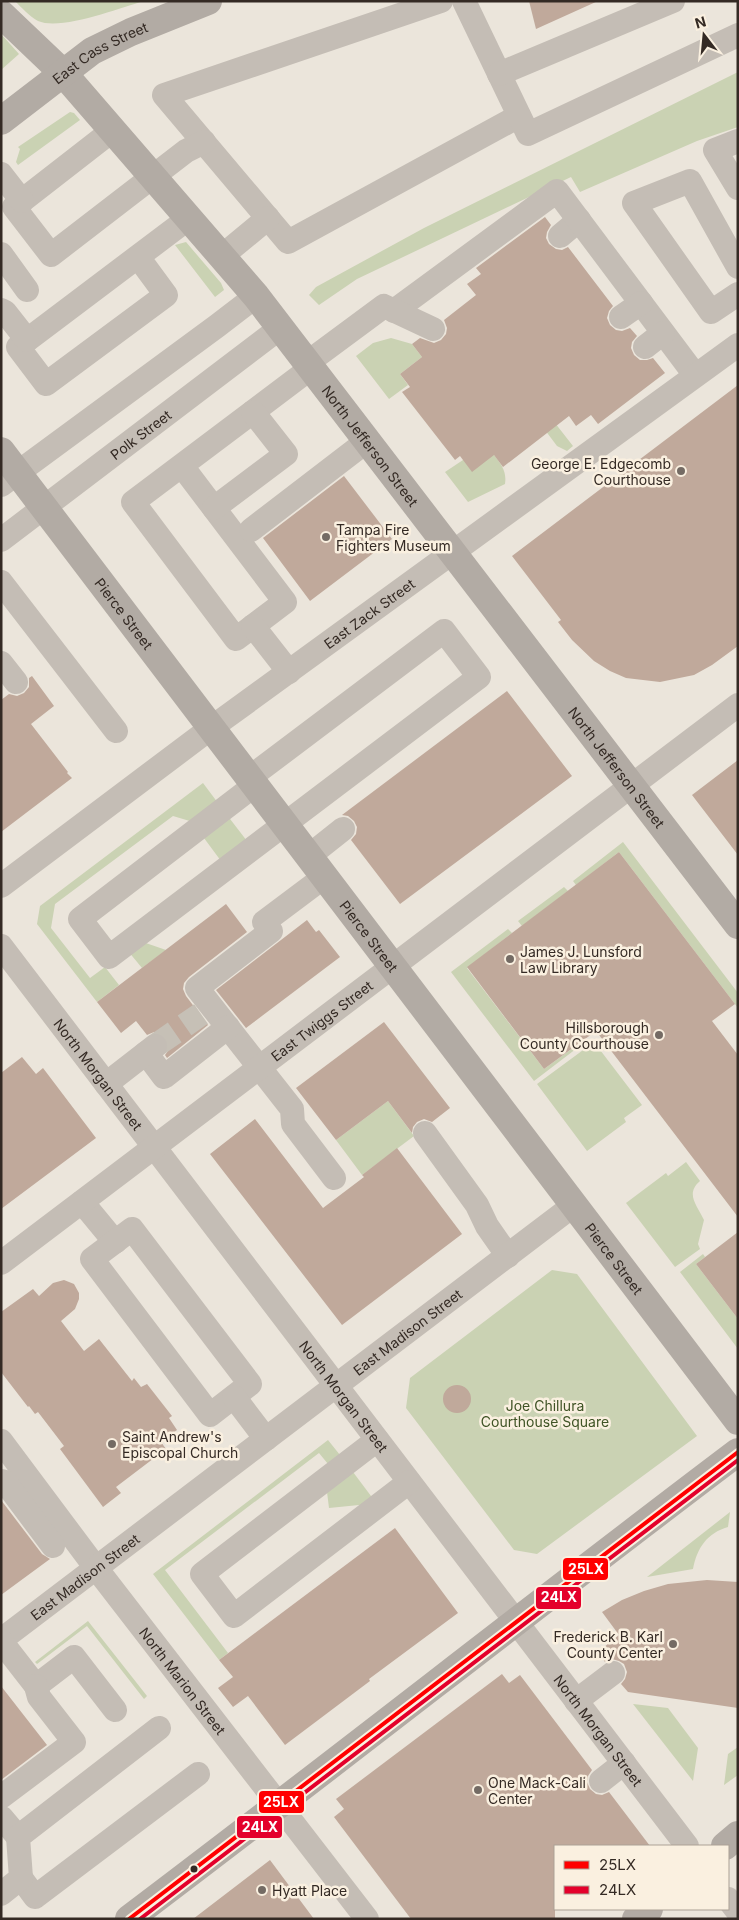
<svg xmlns="http://www.w3.org/2000/svg" width="739" height="1920" viewBox="0 0 739 1920" font-family="Inter,sans-serif">
<style>
.green{fill:#cad2b3}
.building{fill:#c0a99b}
.lines{fill:none;stroke-linecap:round;stroke-linejoin:round}
.minor-tunnel{stroke:#c6c0b6;stroke-width:24;stroke-dasharray:24 12;stroke-linecap:butt}
.minor{stroke:#c4bdb5;stroke-width:24}
.major{stroke:#b2aba4;stroke-width:28}
.bus-1-casing{stroke:#faf0e0;stroke-width:8}
.bus-2-casing{stroke:#faf0e0;stroke-width:8}
.bus-1{stroke:#f00;stroke-width:4}
.bus-2{stroke:#e4002b;stroke-width:4}
.poi-dot{fill:#746b64;stroke:#faf0e0;stroke-width:2}
.bus-dot{fill:#342a24;stroke:#faf0e0;stroke-width:2}
.labels{text-anchor:middle;dominant-baseline:central;stroke-width:5;stroke-linejoin:round;paint-order:stroke}
.street-label{font-size:14px;fill:#342a24;stroke:#faf0e0}
.poi-label{font-size:14px;fill:#342a24;stroke:#faf0e0;text-anchor:start}
.park-label{font-size:14px;fill:#405426;stroke:#faf0e0}
.line-badge{stroke:#faf0e0;stroke-width:2}
.badge-label{font-size:14px;text-anchor:middle;font-weight:bold;fill:#fff}
</style>
<rect width="100%" height="100%" fill="#ebe5db"/>
<path class="green" d="M15,1h129c-25,7 -83,30 -106,20 -9,-5 -16,-13 -23,-20z
M1,34l18,20 -18,16z
M738,72v55l-41,14 -117,51 -9,-15 -214,102 -38,26 -10,-10 7,-8 108,-59z
M70,112l4,1 6,7 -62,45 -2,-3 4,-13 -2,-2z
M186,242l35,41 3,7 -9,7 -40,-52z
M391,338l21,6 10,13 -22,17 8,11 -19,14 -33,-43 17,-13z
M555,423l18,23 -6,5 -10,-5 -12,-16z
M494,455c7,9 13,16 11,29l-37,18 -23,-30 18,-12z
M203,783l15,20 -25,19 -20,-6 -118,88 -4,24 39,50 15,-11 14,18 -22,17 -60,-78 3,-18z
M227,815l20,26 -26,20 -20,-27z
M623,842l115,151v15l-119,-156 -43,33 -3,-4z
M564,887l4,4 -46,35 -4,-5z
M508,929l4,4 -45,35 77,101 40,-29 1,2 -51,39 -83,-109z
M140,941l26,9 -24,18 -14,-17z
M594,1042l48,63 -18,13 2,4 -39,29 -50,-67z
M388,1101l26,35 -52,39 -26,-35z
M686,1162l14,19c-15,13 -3,24 4,39l-6,24 2,5 -25,18 -49,-64 40,-30 2,3z
M703,1254l2,3 -9,7 42,55v30l-58,-77z
M552,1270l25,4 120,162 -160,118 -23,-4 -108,-142 4,-30z
M328,1440l12,15 -12,9 -9,-11 -154,117 63,83 -9,7 -66,-86z
M353,1472l21,28 -13,9 -2,-4 -30,3 -2,-16z
M730,1512l-2,15c-21,6 -31,21 -35,42l-46,8z
M88,1621l59,75 -3,3 -57,-73 -50,38 -2,-2z
M633,1704l35,4 30,40 -5,33z
M738,1747v28l-14,10 4,-31z"/>
<path class="building" d="M529,1h69l-62,28z
M545,217l6,8 -4,7 -1,6 3,6 7,5 6,1 6,-3 45,59 -4,5 -2,7 3,7 6,5 6,1 8,-3 7,8 -5,6 -1,6 3,7 6,5h7l6,-2 12,15 -67,51 -7,-9 -15,11 -7,-10 -66,51 -9,-12 -22,17 -12,-16 -5,4 -53,-68 8,-5 -10,-13 22,-17 -10,-13 8,-6 14,5 7,-3 5,-6 1,-6 -3,-8 32,-25 -9,-11 14,-10 -5,-6z
M738,385v261l-26,19 -18,10 -34,7 -34,-4 -16,-7 -16,-10 -22,-21 -14,-18 3,-2 -49,-64z
M344,476l48,63 -82,62 -47,-63z
M32,676l22,30 -23,18 37,48 -1,1 5,5 -71,54v-132l8,-6 8,2 7,-3 5,-6v-9z
M507,691l65,85 -172,128 -49,-64 5,-6 1,-7 -3,-6 -6,-5 -6,-1z
M738,760v95l-46,-60z
M619,852l116,152 -23,17 26,34v162l-142,-186 -52,38 -77,-102z
M226,904l21,28 -58,45 -5,6 -1,6 3,7 22,29 -41,33 -2,-3 3,-4v-7l-2,-7 -5,-3 -7,-2 -7,3 -11,-14 -15,12 -24,-31z
M307,920l9,12 3,-2 21,27 -94,71 -30,-38z
M384,1022l66,86 -18,14 -8,-3 -7,3 -4,5 -1,6 -24,-32 -52,39 -40,-52z
M22,1057l14,17 7,-6 53,70 -95,71v-136z
M255,1119l68,89 41,-31 -2,-2 35,-27 65,86 -120,91 -132,-171z
M738,1232v87l-42,-55z
M64,1280l10,4 5,9v6l-4,10 -14,12 23,30 15,-12 33,42 2,-3 7,9 6,-3 25,32 -3,2 8,12 -16,12 5,7 -50,38 5,6 -18,14 -43,-58 4,-3 -26,-34 -3,2 -6,-8 -1,1 -27,-35v-60l32,-23 6,7 14,-13z
M443 1399a14 14 0 1 1 28 0a14 14 0 1 1-28 0Z
M1,1500l41,54 8,5 -49,36z
M395,1528l63,85 -89,66 1,2 -85,64 -37,-49 -15,11 -15,-19 15,-11 -14,-17z
M707,1580l31,2v126l-110,-16 -7,-8 4,-5 2,-7 -3,-8 -5,-3 -7,-2 -7,3 -7,-10 21,-17 -17,-23 20,-12 22,-9 24,-7z
M502,1674l7,9 11,-8 72,95 -4,6 -1,6 3,7 6,5 6,1 7,-3 41,54h-95v73h-144l-77,-102 10,-8 -8,-10z
M1,1686l46,59 -46,35z
M270,1860l44,59h-121z"/>
<g class="lines">
<path class="minor-tunnel" d="M155,1046l46,-32"/>
<g class="minor">
<path d="M441,1l-277,94 124,147 231,-126"/>
<path d="M464,1l64,133 210,-99"/>
<path d="M499,74l174,-73"/>
<path d="M113,130l-99,77 37,48 135,-104 18,-9"/>
<path d="M738,141l-23,9 23,38"/>
<path d="M1,174l21,27"/>
<path d="M560,236l19,-16"/>
<path d="M1,254l26,36"/>
<path d="M222,256l46,-38"/>
<path d="M138,257l28,38 -120,89 -28,-37 171,-129"/>
<path d="M738,267l-48,-86 -56,22 77,109 27,-18"/>
<path d="M1,310l4,2 22,28"/>
<path d="M394,311l163,-120 138,184"/>
<path d="M621,317l20,-14"/>
<path d="M645,347l18,-14"/>
<path d="M307,363l77,-57 49,23"/>
<path d="M182,466l103,136 -49,37 -103,-137 178,-134"/>
<path d="M1,485l216,-159 39,-30"/>
<path d="M214,508l72,-54 -33,-42"/>
<path d="M251,530l116,-89"/>
<path id="s1" d="M1,540l279,-212"/>
<path d="M1,582l115,149"/>
<path d="M253,626l36,46"/>
<path d="M1,663l15,19"/>
<path d="M249,778l195,-147 35,46 -370,280 -29,-38 175,-134"/>
<path d="M309,856l34,-27"/>
<path d="M324,877l-60,45 7,9 -74,57 95,121 1,15 41,54"/>
<path id="s2" d="M1,886l210,-158 527,-383"/>
<path id="s3" d="M1,946l686,900"/>
<path d="M146,1053l18,24 64,-50"/>
<path d="M106,1084l49,-38"/>
<path d="M425,1133l52,72 10,21 21,30"/>
<path d="M82,1202l33,40"/>
<path d="M132,1229l118,155 -40,31 -118,-156z"/>
<path id="s4" d="M1,1263l737,-558"/>
<path d="M234,1397l32,42"/>
<path d="M377,1440l-175,134 32,42 175,-134"/>
<path id="s5" d="M1,1441l95,127 271,351"/>
<path d="M1,1481l4,1 48,64"/>
<path id="s6" d="M1,1640l573,-435"/>
<path d="M1,1641l35,45 38,-29 41,53"/>
<path d="M576,1701l37,-28"/>
<path d="M601,1781l23,-18"/>
<path d="M1,1797l73,-55 -35,-45 -3,-11"/>
<path d="M2,1818l16,19"/>
<path d="M21,1878l14,19 163,-123"/>
<path d="M1,1894l20,-16 -3,-41 141,-109"/>
<path d="M728,1899l10,13"/>
</g>
<g class="major">
<path id="s7" d="M1,14l62,59 193,223 482,629"/>
<path id="s8" d="M1,121l91,-70 39,-19 77,-31"/>
<path id="s9" d="M1,451l737,970"/>
<path d="M725,1846l13,-11"/>
<path d="M129,1919c204,-154 405,-313 609,-467"/>
<path d="M636,1919l13,-10"/>
</g>
<defs>
<path id="bus-1" d="M129,1919l609,-467"/>
<path id="bus-2" d="M140,1919l598,-459"/>
</defs>
<use href="#bus-1" class="bus-1-casing"/>
<use href="#bus-2" class="bus-2-casing"/>
<use href="#bus-1" class="bus-1"/>
<use href="#bus-2" class="bus-2"/>
</g>
<g class="poi-dot">
<circle cx="681" cy="471" r="5"/>
<circle cx="326" cy="537" r="5"/>
<circle cx="510" cy="959" r="5"/>
<circle cx="659" cy="1035" r="5"/>
<circle cx="112" cy="1444" r="5"/>
<circle cx="673" cy="1644" r="5"/>
<circle cx="478" cy="1790" r="5"/>
<circle cx="262" cy="1890" r="5"/>
</g>
<circle class="bus-dot" cx="194" cy="1869" r="4.5"/>
<g class="labels">
<g class="street-label">
<text stroke="none"><textPath href="#s8" startOffset="121">East Cass Street</textPath></text>
<text stroke="none"><textPath href="#s1" startOffset="175">Polk Street</textPath></text>
<text stroke="none"><textPath href="#s7" startOffset="569">North Jefferson Street</textPath></text>
<text stroke="none"><textPath href="#s2" startOffset="458">East Zack Street</textPath></text>
<text stroke="none"><textPath href="#s9" startOffset="204">Pierce Street</textPath></text>
<text stroke="none"><textPath href="#s7" startOffset="974">North Jefferson Street</textPath></text>
<text stroke="none"><textPath href="#s9" startOffset="609">Pierce Street</textPath></text>
<text stroke="none"><textPath href="#s4" startOffset="402">East Twiggs Street</textPath></text>
<text stroke="none"><textPath href="#s3" startOffset="161">North Morgan Street</textPath></text>
<text stroke="none"><textPath href="#s9" startOffset="1014">Pierce Street</textPath></text>
<text stroke="none"><textPath href="#s6" startOffset="510">East Madison Street</textPath></text>
<text stroke="none"><textPath href="#s3" startOffset="566">North Morgan Street</textPath></text>
<text stroke="none"><textPath href="#s6" startOffset="105">East Madison Street</textPath></text>
<text stroke="none"><textPath href="#s5" startOffset="301">North Marion Street</textPath></text>
<text stroke="none"><textPath href="#s3" startOffset="986">North Morgan Street</textPath></text>
</g>
<g class="poi-label">
<text x="671" y="463" text-anchor="end">George E. Edgecomb<tspan x="671" dy="16">Courthouse</tspan></text>
<text x="336" y="529">Tampa Fire<tspan x="336" dy="16">Fighters Museum</tspan></text>
<text x="520" y="951">James J. Lunsford<tspan x="520" dy="16">Law Library</tspan></text>
<text x="649" y="1027" text-anchor="end">Hillsborough<tspan x="649" dy="16">County Courthouse</tspan></text>
<text x="122" y="1436">Saint Andrew's<tspan x="122" dy="16">Episcopal Church</tspan></text>
<text x="663" y="1636" text-anchor="end">Frederick B. Karl<tspan x="663" dy="16">County Center</tspan></text>
<text x="488" y="1782">One Mack-Cali<tspan x="488" dy="16">Center</tspan></text>
<text x="272" y="1890">Hyatt Place</text>
</g>
<g class="park-label">
<text x="545" y="1405">Joe Chillura<tspan x="545" dy="16">Courthouse Square</tspan></text>
</g>
</g>
<g class="line-badge">
<rect x="562" y="1557" width="47" height="24" rx="5" fill="#f00"/>
<rect x="535" y="1586" width="47" height="24" rx="5" fill="#e4002b"/>
<rect x="258" y="1790" width="47" height="24" rx="5" fill="#f00"/>
<rect x="236" y="1815" width="47" height="24" rx="5" fill="#e4002b"/>
</g>
<g class="badge-label">
<text x="586" y="1574">25LX</text>
<text x="559" y="1602">24LX</text>
<text x="281" y="1807">25LX</text>
<text x="260" y="1832">24LX</text>
</g>
<rect width="739" height="1920" fill="none" stroke="#342a24" stroke-width="5"/>
<rect x="554" y="1845" width="175" height="65" fill="#faf0e0" stroke="#aba195"/>
<rect x="564" y="1861" width="25" height="8" fill="#ff0000" stroke="#aba195"/>
<text x="599" y="1870" font-size="15" fill="#342a24">25LX</text>
<rect x="564" y="1886" width="25" height="8" fill="#e4002b" stroke="#aba195"/>
<text x="599" y="1895" font-size="15" fill="#342a24">24LX</text>
<g transform="translate(704 35) rotate(344)" stroke="#faf0e0" stroke-width="4" paint-order="stroke">
<path d="M0-4L9 19L0 12L-9 19Z" fill="#342a24"/>
<text y="-8" font-size="14" font-weight="bold" text-anchor="middle" fill="#342a24">N</text>
</g>
</svg>
